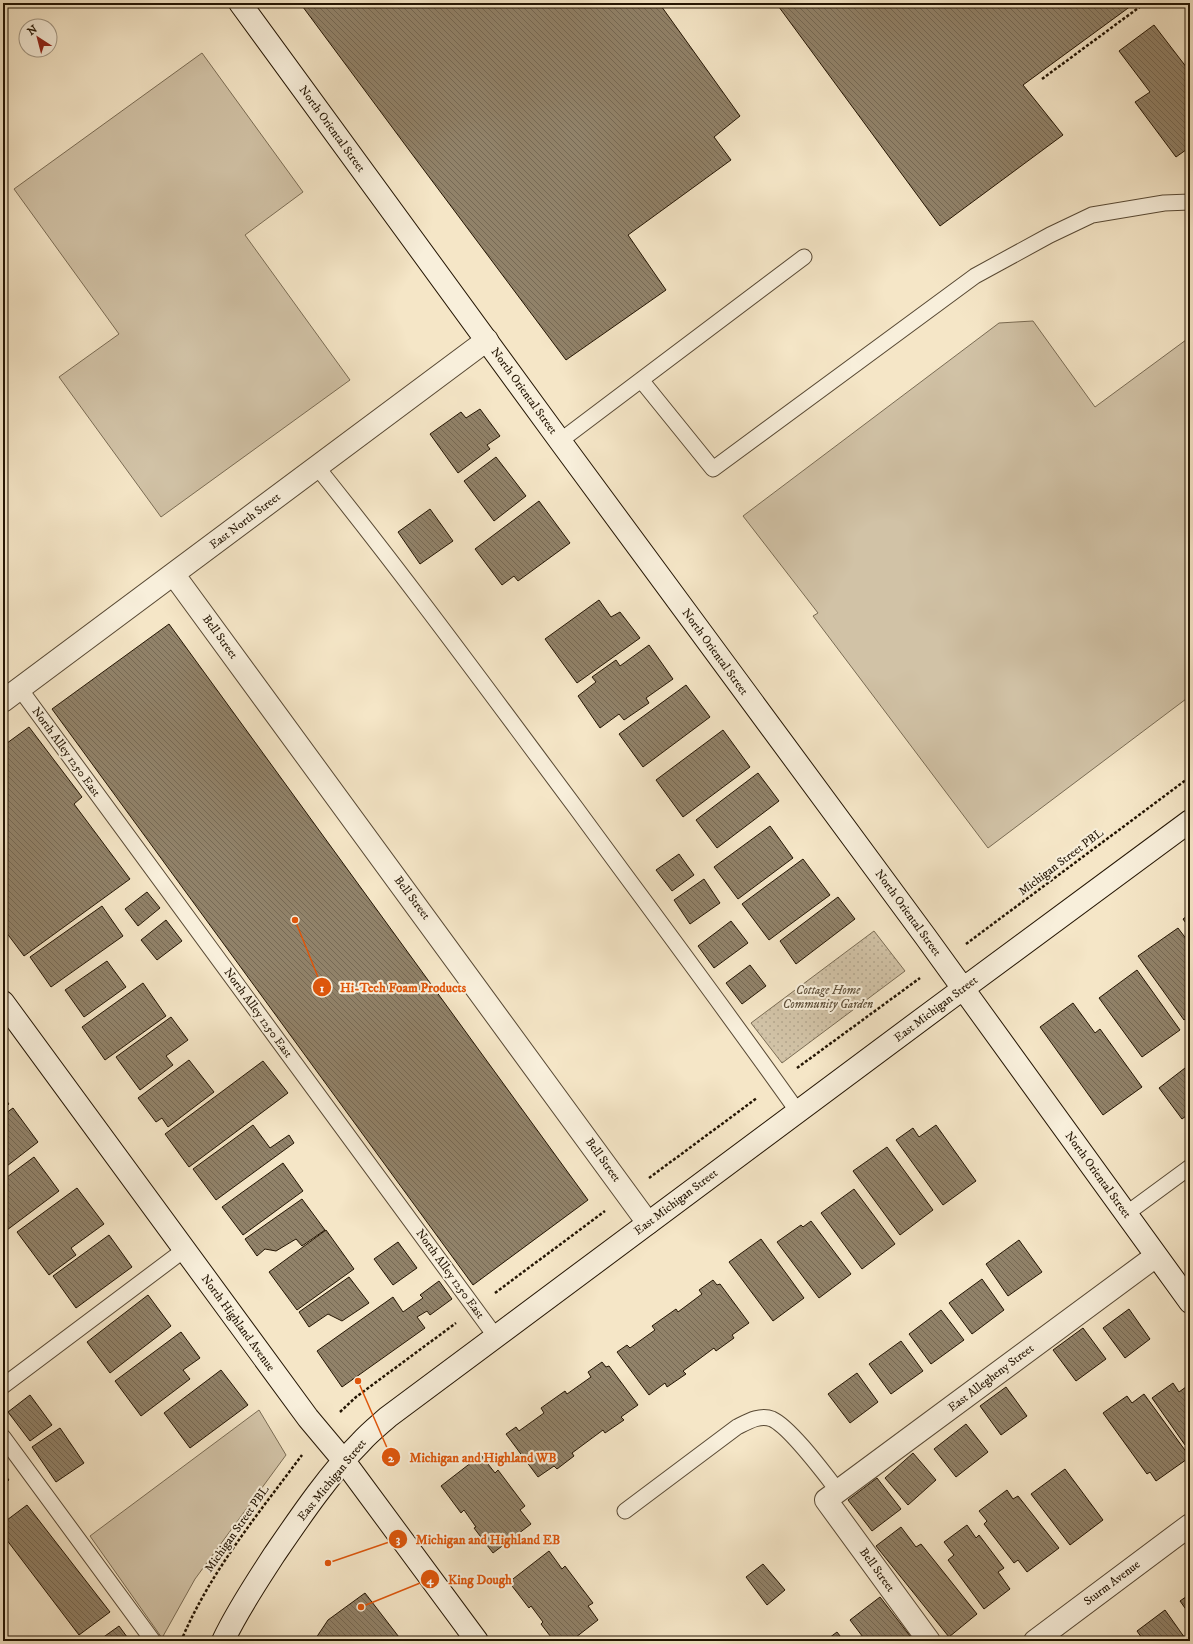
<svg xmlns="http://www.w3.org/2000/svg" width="1193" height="1644" viewBox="0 0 1193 1644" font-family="'IM FELL DW Pica',serif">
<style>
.park{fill:#d1c2a6;stroke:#7a6c54}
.garden{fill:url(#garden-dots);stroke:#7a6c54}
.building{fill:url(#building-back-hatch);stroke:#241503}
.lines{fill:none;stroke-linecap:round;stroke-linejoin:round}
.lane-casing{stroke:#584934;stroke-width:17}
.street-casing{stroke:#584934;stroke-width:24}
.secondary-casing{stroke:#241503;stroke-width:24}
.path{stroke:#241503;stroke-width:2.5;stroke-dasharray:3 2;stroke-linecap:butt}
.lane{stroke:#f8efdb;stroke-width:15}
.street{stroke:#f8efdb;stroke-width:22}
.secondary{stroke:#f8efdb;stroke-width:22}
.labels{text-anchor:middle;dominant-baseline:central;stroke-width:4;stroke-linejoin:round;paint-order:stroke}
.street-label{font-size:12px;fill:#241503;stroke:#f8efdb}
.park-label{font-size:12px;font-style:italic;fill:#61523c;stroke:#f8efdb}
.leader{fill:none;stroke:#de560c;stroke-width:1.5}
.callout-dot{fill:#de560c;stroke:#f8efdb;stroke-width:1.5}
.mark-label{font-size:12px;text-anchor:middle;font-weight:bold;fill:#fff}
.callout-label{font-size:13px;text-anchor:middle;font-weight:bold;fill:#de560c;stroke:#f8efdb;stroke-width:4;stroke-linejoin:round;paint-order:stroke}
</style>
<defs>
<pattern id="garden-dots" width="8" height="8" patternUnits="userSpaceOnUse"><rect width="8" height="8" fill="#d1c2a6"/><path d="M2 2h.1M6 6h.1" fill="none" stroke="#b3a68d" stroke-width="1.8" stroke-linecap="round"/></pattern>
<pattern id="building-back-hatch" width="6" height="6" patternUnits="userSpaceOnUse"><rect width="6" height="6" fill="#918269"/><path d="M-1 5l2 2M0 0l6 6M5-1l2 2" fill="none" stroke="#766954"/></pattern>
</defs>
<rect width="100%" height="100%" fill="#f5e6c7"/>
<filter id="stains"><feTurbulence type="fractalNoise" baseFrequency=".005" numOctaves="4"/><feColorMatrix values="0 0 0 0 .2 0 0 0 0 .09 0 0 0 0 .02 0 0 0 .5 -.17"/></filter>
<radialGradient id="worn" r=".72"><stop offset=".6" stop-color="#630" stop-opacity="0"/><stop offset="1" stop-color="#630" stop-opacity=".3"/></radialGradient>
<path class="park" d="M202,53l101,139 -58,43 105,145 -189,137 -102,-140 60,-43 -105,-145z
M1033,321l62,86 95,-70v359l-202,152 -175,-232 5,-3 -75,-97 256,-193z
M259,1410l27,45 -91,124 -33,59 -72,-102z"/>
<path class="garden" d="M874,931l31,40 -123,92 -31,-40z"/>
<path class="building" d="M300,3h359l81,113 -26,21 17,23 -103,75 38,55 -100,70 -157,-210z
M776,3h359l-112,82 40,50 -123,91z
M1154,25l33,43 3,-3v82l-14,10 -41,-55 15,-10 -31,-41z
M480,409l20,27 -13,9 3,4 -32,24 -28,-39 31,-22 5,6z
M496,457l30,39 -32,25 -30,-40z
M539,501l31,42 -52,38 -4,-5 -12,9 -27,-36z
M430,509l23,32 -33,23 -22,-32z
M599,600l12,17 9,-5 20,26 -63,45 -32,-44z
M169,624l419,576 -115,85 -421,-576z
M649,645l24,34 -27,19 3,5 -25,17 -5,-6 -19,14 -22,-32 18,-14 -4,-5 24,-17 4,6z
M686,685l24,32 -67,50 -24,-33z
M29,727l53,70 -8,7 56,75 -106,77 -21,-28v-182z
M723,730l27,37 -67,50 -27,-37z
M758,773l21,28 -62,47 -21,-28z
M770,826l23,32 -55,41 -24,-32z
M679,854l15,21 -22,16 -16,-21z
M803,859l27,36 -61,45 -27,-36z
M704,879l16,24 -30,21 -16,-24z
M147,892l13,16 -22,18 -13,-17z
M838,897l17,22 -59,45 -16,-23z
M102,906l21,30 -72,51 -21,-30z
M1190,914v15l-7,-10z
M166,920l16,21 -25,19 -16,-20z
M731,921l17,22 -34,25 -16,-22z
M1178,928l12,16v71l-6,5 -46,-64z
M107,961l19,26 -42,30 -19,-27z
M750,965l16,21 -24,18 -16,-21z
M1137,970l43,60 -38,27 -43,-59z
M143,983l23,33 -61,44 -23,-33z
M1073,1003l22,30 5,-4 42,58 -39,28 -63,-88z
M171,1017l17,23 -22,16 7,9 -33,25 -24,-33z
M189,1060l25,32 -46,35 -6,-9 -6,4 -18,-24z
M263,1061l25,32 -99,74 -24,-33z
M1185,1068l5,7v38l-8,6 -23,-31z
M3,1096l6,8 -6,5z
M13,1108l25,34 -35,27v-54z
M253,1125l17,23 19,-13 5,8 -78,57 -23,-31z
M936,1125l40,56 -33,24 -47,-65 17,-12 6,9z
M887,1147l46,63 -33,25 -47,-64z
M34,1157l25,34 -56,42v-53z
M283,1163l20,28 -60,44 -21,-28z
M77,1188l27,36 -33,24 5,7 -27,20 -32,-43z
M854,1189l41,55 -33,25 -41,-56z
M302,1199l23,31 -23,16 -6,-7 -20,12 -11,-2 -8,7 -12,-17z
M811,1221l40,53 -32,24 -42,-56 24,-17 2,2z
M326,1230l28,39 -57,41 -28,-38z
M109,1235l23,32 -56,41 -23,-32z
M761,1239l43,59 -31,23 -44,-59z
M1019,1240l23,32 -34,24 -22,-32z
M398,1242l19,26 -24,17 -19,-26z
M349,1277l20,26 -27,18 -14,-7 -19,13 -10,-15z
M982,1279l22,31 -32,24 -23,-31z
M713,1280l4,5 3,-1 29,39 -17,12 2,3 -18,13 -2,-3 -31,23 3,3 -19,13 -2,-4 -16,12 -32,-43 10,-7 3,3 25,-18 -3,-4 24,-17 2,3 24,-18 -3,-4z
M439,1281l13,18 -22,16 -3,-4 -10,6 8,11 -83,59 -25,-36 76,-54 10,15 20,-14 -3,-3z
M148,1295l23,31 -61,47 -23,-31z
M1129,1309l21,30 -25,19 -22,-30z
M941,1310l23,30 -33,24 -22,-30z
M1083,1328l23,31 -30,22 -23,-31z
M181,1332l19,26 -17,12 7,9 -49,37 -26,-35z
M901,1341l22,30 -32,23 -22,-30z
M602,1362l4,5 3,-1 29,39 -17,12 3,3 -19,13 -2,-3 -31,23 2,3 -17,13 -3,-3 -16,11 -32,-43 10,-7 3,4 25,-18 -3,-5 24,-17 2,3 24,-17 -3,-5z
M221,1370l27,35 -58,43 -26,-35z
M857,1373l21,29 -28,21 -22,-29z
M1173,1383l6,9 11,-8v58l-5,3 -33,-47z
M1006,1387l21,29 -26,19 -21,-29z
M1144,1394l46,63 -34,24 -6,-9 -3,2 -44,-61 24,-17 5,7z
M30,1395l22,30 -22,16 -22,-29z
M966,1424l22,28 -32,25 -22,-28z
M60,1428l24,35 -28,19 -24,-35z
M913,1453l23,27 -28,25 -23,-27z
M481,1455l14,18 3,-3 27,36 -5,4 11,14 -38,29 -19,-25 2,-1 -12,-17 -3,3 -20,-27z
M1065,1469l38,51 -33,25 -39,-51z
M3,1472l6,8 -6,5z
M877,1478l24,31 -29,22 -24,-31z
M1007,1490l6,9 5,-3 41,52 -32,24 -9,-12 -4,3 -30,-39 3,-3 -8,-10z
M27,1505l83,107 -31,23 -76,-100v-12z
M967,1525l9,13 3,-3 25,33 -6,4 12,17 -26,20 -36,-49 6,-5 -10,-13z
M901,1527l15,20 5,-3 56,70 -28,23 -73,-91z
M549,1551l13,18 3,-3 28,37 -5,3 10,14 -27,21h-17l-13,-17 2,-2 -12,-16 -2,2 -20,-26z
M763,1564l22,26 -18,15 -21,-28z
M365,1593l37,48h-88l14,-21z
M1190,1594v21l-10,-14z
M880,1597l34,44h-48l-16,-21z
M1165,1610l22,31h-43l-7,-10z
M119,1626l11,15h-32z
M837,1632l7,9h-19z"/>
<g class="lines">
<defs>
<path id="lane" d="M641,380l72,89 262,-193 75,-41 42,-20 72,-12 26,-1
M560,441l244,-184
M317,467c90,112 174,227 259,341 74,101 149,201 222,304
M20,689l476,648
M1126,1214l64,-47
M3,1386l181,-136
M3,1437l150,204
M625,1511l112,-84c10,-5 23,-13 35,-8 18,8 52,54 66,72"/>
<path id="street" d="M174,575l474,648
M3,701l484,-361
M929,1641l-103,-141 330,-244
M1035,1641l155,-116"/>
<path id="secondary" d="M240,3l320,438 365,495 265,366
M3,1002l305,416 36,43 133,180
M223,1641c14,-30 33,-58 51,-86 26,-38 55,-81 87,-113 8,-9 18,-17 27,-25l553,-412 249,-184"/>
</defs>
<use href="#lane" class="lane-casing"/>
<use href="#street" class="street-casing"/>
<use href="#secondary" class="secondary-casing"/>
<path class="path" d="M1042,79l103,-76
M966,944l224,-167
M797,1068l123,-90
M649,1178l108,-80
M495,1293l110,-82
M340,1412l16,-15 100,-74
M181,1641c29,-69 77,-127 121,-186"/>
<use href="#lane" class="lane"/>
<use href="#street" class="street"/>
<use href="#secondary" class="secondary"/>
</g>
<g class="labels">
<g class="street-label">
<text transform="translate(332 129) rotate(54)">North Oriental Street</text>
<text transform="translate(524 391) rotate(54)">North Oriental Street</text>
<text transform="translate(245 521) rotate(-37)">East North Street</text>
<text transform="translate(220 637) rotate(54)">Bell Street</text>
<text transform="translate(715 652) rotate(54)">North Oriental Street</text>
<text transform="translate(66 752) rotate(54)">North Alley 1250 East</text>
<text transform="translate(1061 862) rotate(-37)">Michigan Street PBL</text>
<text transform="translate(412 898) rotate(53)">Bell Street</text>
<text transform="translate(908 913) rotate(54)">North Oriental Street</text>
<text transform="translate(936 1009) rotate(-37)">East Michigan Street</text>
<text transform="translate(258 1013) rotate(54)">North Alley 1250 East</text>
<text transform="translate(603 1160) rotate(54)">Bell Street</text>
<text transform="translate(1098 1175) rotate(54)">North Oriental Street</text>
<text transform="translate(676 1202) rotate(-37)">East Michigan Street</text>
<text transform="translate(450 1274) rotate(54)">North Alley 1250 East</text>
<text transform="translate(238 1323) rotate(54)">North Highland Avenue</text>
<text transform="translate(991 1378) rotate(-37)">East Allegheny Street</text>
<text transform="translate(332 1480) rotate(-51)">East Michigan Street</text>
<text transform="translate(237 1529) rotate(-55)">Michigan Street PBL</text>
<text transform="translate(877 1570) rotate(54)">Bell Street</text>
<text transform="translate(1112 1583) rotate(-37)">Sturm Avenue</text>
</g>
<g class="park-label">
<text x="828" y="990">Cottage Home<tspan x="828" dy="14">Community Garden</tspan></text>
</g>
</g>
<path class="leader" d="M295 920L322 987M358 1381L391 1457M328 1563L398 1539M361 1607L430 1579"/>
<g class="callout-dot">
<circle cx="295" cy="920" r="4"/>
<circle cx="358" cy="1381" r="4"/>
<circle cx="328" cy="1563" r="4"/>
<circle cx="361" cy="1607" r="4"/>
<circle cx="322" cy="987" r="10"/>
<circle cx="391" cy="1457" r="10"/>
<circle cx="398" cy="1539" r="10"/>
<circle cx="430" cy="1579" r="10"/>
</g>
<g class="mark-label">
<text x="322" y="992">1</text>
<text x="391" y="1462">2</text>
<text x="398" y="1543">3</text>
<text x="430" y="1584">4</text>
</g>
<g class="callout-label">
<text x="403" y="992">Hi-Tech Foam Products</text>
<text x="483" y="1462">Michigan and Highland WB</text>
<text x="488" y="1544">Michigan and Highland EB</text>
<text x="480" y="1584">King Dough</text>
</g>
<rect width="1193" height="1644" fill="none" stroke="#f5e6c7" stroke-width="16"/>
<rect x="4" y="4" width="1185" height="1636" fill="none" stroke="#241503" stroke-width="2"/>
<rect x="8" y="8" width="1177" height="1628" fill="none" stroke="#241503"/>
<g transform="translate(38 38) rotate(324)"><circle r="19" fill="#f8efdb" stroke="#a39885"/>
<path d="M0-3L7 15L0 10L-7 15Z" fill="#8f2418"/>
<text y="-6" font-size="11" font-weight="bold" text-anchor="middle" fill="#241503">N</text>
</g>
<rect width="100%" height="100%" filter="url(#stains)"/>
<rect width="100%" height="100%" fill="url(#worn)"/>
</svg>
